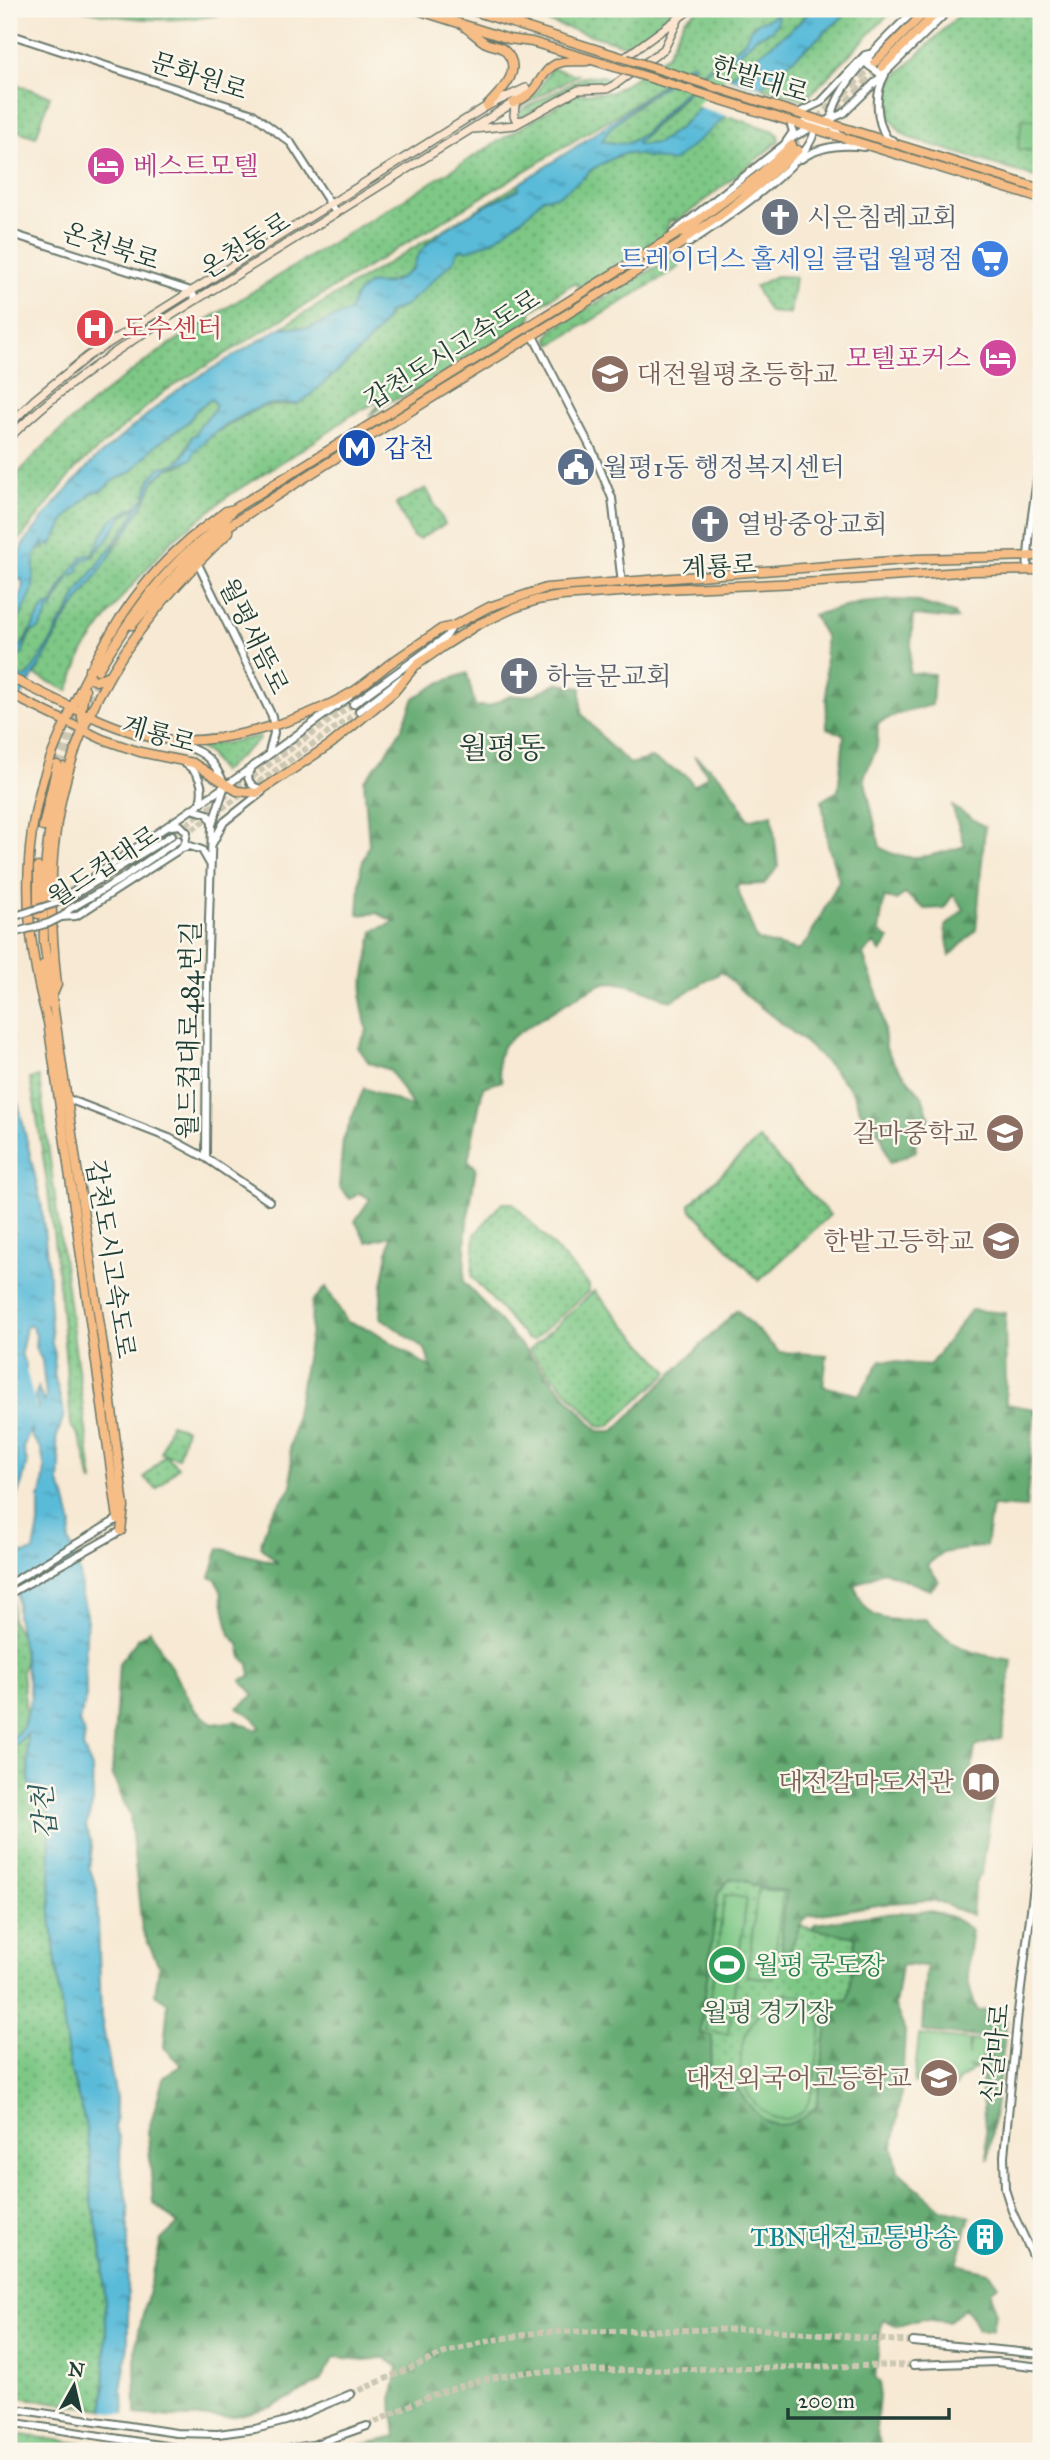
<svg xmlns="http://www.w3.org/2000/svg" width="1050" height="2460" viewBox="0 0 1050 2460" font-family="'IM FELL Great Primer','Noto Serif KR',serif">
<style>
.grass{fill:url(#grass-dots);stroke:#4e825d;stroke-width:2}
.forest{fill:url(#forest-firs);stroke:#427454;stroke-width:2}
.garden{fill:#7ec886;stroke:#4e825d;stroke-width:2}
.water{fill:url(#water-ripples);stroke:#3c7c86;stroke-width:2;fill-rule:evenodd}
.pier{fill:#f7e9d3}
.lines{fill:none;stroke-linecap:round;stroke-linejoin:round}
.river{stroke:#5abbd9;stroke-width:10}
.tertiary-tunnel{stroke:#ccc7b3;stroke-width:6;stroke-dasharray:6 3;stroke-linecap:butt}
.primary-tunnel{stroke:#ccc7b3;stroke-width:8;stroke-dasharray:8 4;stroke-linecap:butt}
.tertiary-casing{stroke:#6b796c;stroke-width:10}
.secondary-casing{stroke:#6b796c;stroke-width:10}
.primary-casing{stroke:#6b796c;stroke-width:11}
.tertiary{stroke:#fff;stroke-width:6}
.secondary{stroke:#fbe5cf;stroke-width:7}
.primary{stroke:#f6be86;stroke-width:8}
.tertiary-bridge-casing{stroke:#6b796c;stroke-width:10;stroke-linecap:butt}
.primary-bridge-casing{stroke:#6b796c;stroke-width:11;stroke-linecap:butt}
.tertiary-bridge{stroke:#fff;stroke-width:6}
.primary-bridge{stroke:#f6be86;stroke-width:8}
.labels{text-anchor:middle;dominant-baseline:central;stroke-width:5;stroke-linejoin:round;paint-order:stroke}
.street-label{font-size:26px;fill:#1f3d34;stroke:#fbf7ec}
.hotel-label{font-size:26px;fill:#b23c85;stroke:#fbf7ec;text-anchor:start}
.worship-label{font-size:26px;fill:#5b616d;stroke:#fbf7ec;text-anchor:start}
.shop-label{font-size:26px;fill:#366cbe;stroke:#fbf7ec;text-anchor:end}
.health-label{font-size:26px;fill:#be3a42;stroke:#fbf7ec;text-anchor:start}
.education-label{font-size:26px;fill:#785e54;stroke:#fbf7ec;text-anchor:end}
.transit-label{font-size:26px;fill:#164399;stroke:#fbf7ec;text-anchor:start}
.service-label{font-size:26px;fill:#4e5e75;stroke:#fbf7ec;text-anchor:start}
.leisure-label{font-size:26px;fill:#27864d;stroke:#fbf7ec;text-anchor:start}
.park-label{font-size:26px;fill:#376048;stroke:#fbf7ec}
.culture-label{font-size:26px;fill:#0d838f;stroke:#fbf7ec;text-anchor:end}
.water-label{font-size:28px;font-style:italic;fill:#2e5c5d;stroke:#fbf7ec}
.quarter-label{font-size:30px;fill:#1f3d34;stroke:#fbf7ec}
</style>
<defs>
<pattern id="grass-dots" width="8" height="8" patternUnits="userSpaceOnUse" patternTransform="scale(1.75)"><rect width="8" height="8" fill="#7ec886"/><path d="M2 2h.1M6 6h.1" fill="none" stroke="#67a46e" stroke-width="1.8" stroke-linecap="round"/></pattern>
<pattern id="forest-firs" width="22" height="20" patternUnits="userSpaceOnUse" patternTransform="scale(1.75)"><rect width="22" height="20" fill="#66ac73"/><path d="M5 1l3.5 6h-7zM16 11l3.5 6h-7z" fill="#538d5f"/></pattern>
<pattern id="water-ripples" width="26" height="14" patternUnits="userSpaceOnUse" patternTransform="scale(1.75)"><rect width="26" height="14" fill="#5abbd9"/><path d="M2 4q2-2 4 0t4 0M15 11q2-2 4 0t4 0" fill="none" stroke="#4a99b1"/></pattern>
</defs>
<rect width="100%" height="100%" fill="#fbf7ec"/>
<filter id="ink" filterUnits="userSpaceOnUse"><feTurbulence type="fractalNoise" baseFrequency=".0143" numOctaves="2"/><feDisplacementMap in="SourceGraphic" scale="14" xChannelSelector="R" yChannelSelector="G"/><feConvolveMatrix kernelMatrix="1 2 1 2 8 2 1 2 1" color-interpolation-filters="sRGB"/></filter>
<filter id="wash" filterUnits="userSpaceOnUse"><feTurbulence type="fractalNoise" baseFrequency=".00686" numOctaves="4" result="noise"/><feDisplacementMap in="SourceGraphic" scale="28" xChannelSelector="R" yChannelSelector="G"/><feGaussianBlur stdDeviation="1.57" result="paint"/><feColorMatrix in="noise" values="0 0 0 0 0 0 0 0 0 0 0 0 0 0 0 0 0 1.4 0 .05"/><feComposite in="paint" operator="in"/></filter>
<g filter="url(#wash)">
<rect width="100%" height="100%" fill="#f7e9d3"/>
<path class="grass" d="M79,9h174c-63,13 -110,15 -174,0z
M505,9h178l-53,38z
M699,9h78l-3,8 -36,30 2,6 15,-15 16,-7 6,-7 1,-15h34l-13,14 -64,50 -57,56 -21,14 -17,2 -3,-2 31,-29 45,-50 -70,70c-18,13 -22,10 -41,7l8,-13 79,-64 -55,40 -469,287 -89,77 -67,85v-69c82,-97 188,-158 295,-224 91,-55 181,-111 272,-166l36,-2 24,-15 31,-22 18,-36z
M852,9h42l-89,91 -45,-13z
M965,9h76v170l-131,-41 -10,-7 -10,-13 -3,-19 2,-16z
M551,68l27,7 -62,34 22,-18z
M602,76l10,4 -13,4 -15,-2 -65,37 -3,-6 67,-36z
M14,84l36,12 -14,41 -27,-9v-29z
M727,116l47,15 4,4 1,6 -81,65 -24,16 1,-4 -6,3 -1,6 -6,11 -81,50 -7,-5 -43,28v9l-101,63 -35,17h-4l-22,16 17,-19 -36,19 -35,25 -84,53 -61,48 -48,55 -39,55 -15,39 -33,-16 20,-36 5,-12 67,-96 20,-34 7,-17 14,-11 11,-3 13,-9 9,-13 13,-10 46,-27 38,-3 90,-90 17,-8 49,-45 4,-10 75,-42 3,-6 7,-5 15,-2 24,-17 10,-10 26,-14 10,-2 28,4z
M519,184l1,5 -40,20 -53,34 -13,23 -11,11 -25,8 -28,26 -40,17 -28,-1z
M674,256l6,9 -2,3 -127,77 -3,-7 5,-9z
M776,276l19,1 -5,37 -21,-2 -14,-25z
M212,399l5,7c-6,13 -17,14 -21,29l-4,1 -13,27 -6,3 -11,1 -12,12 -5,19 -7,7 -9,18 -52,70 -9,20 -9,11 -6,14 -24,37 -5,3 -7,-4 -3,-10 -5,-1 1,-3 14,-11 7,-17 8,-3 9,-21 5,-2 8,-13 7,-16 -15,27 -11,6 -21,37 -12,11v-21l23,-45 2,-36 10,-15 8,3 14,-26 27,-26 9,-2 12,-10 16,-7 25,-27 33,-24 9,-13z
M426,488l19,36 -26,15 -6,-2 -17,-33z
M260,736l-1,4 -38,32 -13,-19 -10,-6 -1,-3 29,-1z
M39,1077l54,405h-2c-5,-18 -6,-42 -20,-56 -9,-116 -19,-232 -41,-347z
M759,1139l71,76 -71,66 -69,-73v-4z
M502,1203h11l76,82v6l-56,49 -6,-1 -55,-62 3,-43z
M594,1291l75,81 -60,54 -9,1 -71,-77z
M170,1424l16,5 -8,29 -17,-5z
M165,1455l13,12 -21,22 -13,-11z
M13,1600l-1,20 9,17 4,25 -3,10 4,41 -3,14 -14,15v-141z
M27,1734l2,50 20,24 2,106 6,58 12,92 16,58 5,32 1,42 12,61 3,68 -2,84 -95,-13v-644z
M731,1878l14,2 10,6 32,4 -5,33v29l6,1 12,-27 56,11 -8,63 -18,-1 -13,107c-36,33 -56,21 -79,-17h-15l-9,-5 -4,-12 2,-35 -12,-4 18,-140z
M9,2433l103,15 2,3h-105z"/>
<path class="forest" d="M894,600l21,1 39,12 3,6 -44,-4 -4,58 25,1 -2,31 -34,9 -20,9 -1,24 -13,30 16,70c27,19 56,7 85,-1l-13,-40 33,21 -9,103 -26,26 -5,-29 19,-18 -11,-14 -9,13 -19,1 -20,-15 -9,6 -12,-2 -5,33 10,8 -8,13 -7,-9 -11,11 18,51 5,43 8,15 28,33 8,24 -15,7 1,24 -26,12 -9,-28 -20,-23 -9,-21 -23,-26 -28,-26 -53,-42 -26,-25 -51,29c-15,-7 -51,-22 -67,-18 -13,4 -93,52 -100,62 -8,13 -7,23 -2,36l-19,6 -15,74 8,6 -10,64 -2,51 134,149h16l123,-121 42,42 48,3 -4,31 36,9 22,-35 48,6 42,-56 34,3 1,91 29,5 -9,99 -34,-2 -6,40 -44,7 -15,12 12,16 -9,9 -46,-19 -29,14c12,41 34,35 70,34 30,30 45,35 87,41l-10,78 -27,9 -5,38 24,5 -12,82 -7,12 -3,31 -39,-15 -42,3 -83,13 -8,10 -12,27 -6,-1v-29l5,-32 -32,-5 -10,-6 -14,-2 -13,15 -18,140 12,3 -2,36 4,12 9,5h15c23,37 43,50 79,17l13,-107 18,1 8,-63 -44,-8 3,-5 67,-10 49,-3 21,6 20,13c-5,32 -9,50 6,81l16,-1 13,11 -19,139 -7,-75 7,-47 -66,-7 4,-65 -25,-1 -6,41 10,25 -3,54 -9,63 5,23 43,38 29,7 -13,48 31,8 10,13 -7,6 4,22 -3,17h-14l-6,-13 -7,-9 -17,14 -26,-3 -24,7 -16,-7 -7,59 5,5 -4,47 6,21h-548l62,-14 -4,-36 6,-34 -13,-9 -21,2 -29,-3 -16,26 -47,24 -36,9 -50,2 -50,-4 -1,-66 26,-108 17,-16 -25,-22 -5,-70 16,-56 18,-11 -18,-18 4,-44 -13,-9 4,-28 -17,-36 -12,-114 -18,-42 7,-111 19,-24 12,-9 45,80 18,14 23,-3 20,9 4,-3 -6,-9 -16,-10 16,-13 -13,-15 10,-4 -2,-12 -7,-6 -3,-14 -9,-9 -9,-44 -5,-11 -6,-3 9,-29 59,15 -18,-16 8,-27 24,-34 -2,-39 21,-116 1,-29 14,-15 21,35 25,8 59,38 -6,-19 -45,-32 2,-32 9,-49 -24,6 -12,-21 15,-22 -10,-6 -10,6 -11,-12 4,-47 21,-52 49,19 -23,-37 -21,-7 -11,-16 9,-16 -6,-32 12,-68 22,-9 -18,-9 -19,2 3,-48 8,-23 -5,-64 19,-22 19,-30 12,-30 28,-16 25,-9 8,33h14l21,-10 23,-1 25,-12 23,5v25l29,33 20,18 21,-6 36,18 7,10 14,-11 -14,-19c29,20 39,32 54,64l24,-6 6,53 -14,17 -28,1 21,55 41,11 10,-11 31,-59 -11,-36 -6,-45 16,-9 6,-56 -17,-7 -2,-92 -12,-21 47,-12z"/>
<path class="garden" d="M1022,119l19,2v31l-23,-3z
M758,1889l25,3 -11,87 -25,-3z
M725,1895l22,3 -19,136 -22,-3z
M785,1994c22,-1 33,10 36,32 -3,19 -5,64 -14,79 -4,8 -13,13 -22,14 -9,1 -17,-4 -24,-10 -38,-30 -19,-100 24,-115z
M919,2035l50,5 -1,16 3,-16 13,2 -3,26 -14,-1 7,2 -15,11 -3,7 -42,-4z"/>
<path class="water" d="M777,9v15l-6,7 -16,7 -15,15 -17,8c5,-9 15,-12 21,-19 4,-6 4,-13 12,-18 10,-7 16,-2 21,-15z
M811,9h41l-179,153 -45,-9 -9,2 -27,14 -10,10 -24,17 -15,2 -15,16 -34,26 -27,11 -4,-2 -5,2 -4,10 -49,45 -17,7c-4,22 -66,71 -85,88l-5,3c-11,0 -28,-2 -38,3 -18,8 -63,32 -68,52l-25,10 -13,11 -7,17 -20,34 -10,10 -7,15 -50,71c-14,31 -32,59 -51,87v-56c17,-13 25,-37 37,-53l2,2 5,-3 10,-22 20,-26 9,-2 18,-33 28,-16 7,-7 5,-19 11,-12c22,-2 24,-12 31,-31l4,-1c3,-14 15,-17 20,-29l-4,-7 -15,10 -9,13 -33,24 -25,27 -16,7 -12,10 -9,2 -27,26 -15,28 -1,-3 -8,6 2,-7c-16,14 -7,31 -12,49 -5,16 -15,31 -23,46 0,-6 -1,-12 1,-18 4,-13 15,-25 12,-40l-6,2 -3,8 -2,-1 2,-9 -4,2v-10l15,-28 32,-41 38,-42 73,-62 26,-18 89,-53 28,1 40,-17c2,-12 10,-23 22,-28 16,5 30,-5 42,-16 0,-29 81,-66 105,-78v-5l61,-40 114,-82v4l-56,38 -28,24 -8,13c20,3 23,6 41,-7l70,-71 1,2 -77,78 3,2 17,-2 21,-14 57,-56 64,-50zM137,507l-8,16 -52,70 -9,20 -9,11 -6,14 -24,37 -5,3 -7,-4 -2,-11h-6l1,-3 8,-2 4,-4 5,-16 4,-6 8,-3 8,-13 1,-7h4l17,-34 9,-2v-6l6,-7 9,-4c3,-7 6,-7 11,-13 13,-14 11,-25 33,-36z
M9,1052v22l7,20 25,108 8,73v19l3,50 3,10 -1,20 10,40 -8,26 4,25 -1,18 6,14 7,28 -3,16 11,32 1,19 6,23 -2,47 1,36 -7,24 6,13 -2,12 9,22 1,33 -7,24 6,21 -3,20 8,22 4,128 15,81 -1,30 4,9 3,39 6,25v145l-7,44 2,3 1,21 11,37h-21l-2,-28 -8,-12 2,-86 -3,-68 -12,-61 -1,-42 -5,-32 -16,-58 -12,-92 -6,-58 -2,-106 -20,-24 -2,-50 -18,18v-10l14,-15 8,-30 -14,-82 1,-41 -9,-39v-43l6,-13 1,-28 -7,-4zM31,1325l5,10 -1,12 7,13 4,37 -2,5 -6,-14 -3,9 3,11 -5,5 -7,-5v-9l-6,-20 6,-11 -5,-15 5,-26zM31,1429l1,8 9,12 4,19 -3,24 -3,6v27l-5,26 -10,3 -7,-3 -5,-43 10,-25 5,-21 -4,-15z"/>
<path class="pier" d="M726,77l37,11 -33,29 -34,-11z
M100,2410l28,5 10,35 -29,-5v-21z"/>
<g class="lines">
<path class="river" d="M19,1363l16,60"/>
</g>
</g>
<g filter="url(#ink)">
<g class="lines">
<path class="tertiary-tunnel" d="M172,835l181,-131
M178,840l181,-129
M351,2394l96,-42 41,-11 52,-9 221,-3 152,13
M367,2426l62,-30 52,-16 46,-8 386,-7"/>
<path class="primary-tunnel" d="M830,119l52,-52
M792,145l83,-83
M57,765l23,-58
M64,767l15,-44 24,-51"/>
<defs>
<path id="tertiary" d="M9,34l244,80 38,29 45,70
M869,59l-1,6 11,8 3,-1
M885,75c-11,19 -9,46 2,63l7,3
M798,113l23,-11 44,-47 4,-1
M803,123l23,-2 18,-8 106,-104
M841,136c-38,-25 56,-108 75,-127
M786,142l7,-10 -3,-10h2
M801,159c19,-13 40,-15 63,-12
M9,233l182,58 5,9
M673,233l122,-97 16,-8 21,-2
M682,243h7c25,-17 132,-86 125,-117
M532,334l61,118 19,46 10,86
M198,564l74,152 2,17 -5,19
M1027,570l3,-40 11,-80
M353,704l93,-67 7,-11
M359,711l43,-33
M174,743c29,7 39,15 51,42l-13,40 -5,157 -1,176
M184,763c15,9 21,23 16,40
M251,768c-7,11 0,20 12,21
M192,809l16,5 4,9
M212,844l12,-22 38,-30
M182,848l8,-2 12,4 8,14
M66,900l106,-65
M56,903l178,-123 115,-83
M63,916l7,-7 51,-30 57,-39
M61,917l15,-1 104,-67 5,-6 2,-11 -7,-7 -9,1
M63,1097l106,41 37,20 63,43
M9,1584l109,-65
M9,1594l112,-63
M1041,1831l-23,181 -14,144 1,33 7,22 29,62
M913,2342l128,12
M913,2365l83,-3 45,5
M9,2408l167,25 42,1 37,-5 31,-8 65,-27
M9,2422l189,29
M274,2451l39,-6 54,-19"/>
<path id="secondary" d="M624,58l67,-49
M517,103l-2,2 -1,11 3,5 6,-1
M474,129l41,-4 63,-35 29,-1 9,-5 48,-35 15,-31
M9,425l25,-25 54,-44 399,-250 39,-18v3l-13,12c-92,57 -184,114 -275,171 -79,49 -163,98 -229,164"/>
<path id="primary" d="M414,9l95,30 23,3 83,25
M467,9l160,50
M466,28c6,4 12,10 18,14 6,4 14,3 20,8 22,20 -4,42 -17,56
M875,62l53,-53
M882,67l58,-58
M513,103c28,-9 26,-34 46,-40 8,-3 19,-1 28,-2
M796,113l245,76
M789,121l252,78
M132,625l54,-61 44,-39 161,-102 291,-180c5,-9 17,-13 26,-19 32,-22 61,-48 90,-74
M89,670l1,7 6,4 13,-6
M98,670c25,-40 50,-80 84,-113 17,-16 38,-29 52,-48l459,-285 64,-47 35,-32
M9,677c41,19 103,54 147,61 59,11 148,-17 198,-47 12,-8 23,-17 34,-26 17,-12 35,-24 53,-36l12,-3 36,-19 57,-19 371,-29 124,-3
M9,694l93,45 38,13 53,11 44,28 20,2 74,-49 63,-52 21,-26 29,-20 33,-21 37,-17 23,-8 25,-4 102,-7 156,-7 154,-11 67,-1
M84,730l-3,-19 4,-22
M64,767c-18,60 -22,112 -20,175l66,452 14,113 -3,24
M43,827l14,-62
M38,914v-47
M43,965l4,39
M53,994l4,-9c-5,-46 -8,-92 -3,-139 13,-131 82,-226 175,-314
M118,1519l-70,-497c-22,-79 -28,-163 -5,-242 7,-24 18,-47 28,-70 27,-60 62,-122 113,-166 13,-12 28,-22 42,-33l8,-2"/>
</defs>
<use href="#tertiary" class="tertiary-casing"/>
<use href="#secondary" class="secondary-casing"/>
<use href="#primary" class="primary-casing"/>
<use href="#tertiary" class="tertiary"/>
<use href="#secondary" class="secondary"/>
<use href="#primary" class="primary"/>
<defs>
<path id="tertiary-bridge" d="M9,918l47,-15
M9,934l40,-11 12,-6"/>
<path id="primary-bridge" d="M627,59l169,54
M615,67l174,54"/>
</defs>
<use href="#tertiary-bridge" class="tertiary-bridge-casing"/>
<use href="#primary-bridge" class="primary-bridge-casing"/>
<use href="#tertiary-bridge" class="tertiary-bridge"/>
<use href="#primary-bridge" class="primary-bridge"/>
</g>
</g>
<defs>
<symbol id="hotel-disc" viewBox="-11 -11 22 22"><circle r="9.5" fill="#d1479c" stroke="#fbf7ec"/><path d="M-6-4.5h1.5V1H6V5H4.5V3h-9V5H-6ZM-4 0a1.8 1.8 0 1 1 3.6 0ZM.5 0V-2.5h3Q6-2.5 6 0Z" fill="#fff"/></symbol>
<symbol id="church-disc" viewBox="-11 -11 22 22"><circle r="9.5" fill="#6b7280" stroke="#fbf7ec"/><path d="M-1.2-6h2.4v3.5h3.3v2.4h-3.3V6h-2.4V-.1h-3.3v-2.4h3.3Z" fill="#fff"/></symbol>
<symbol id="supermarket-disc" viewBox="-11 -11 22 22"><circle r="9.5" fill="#3f7fe0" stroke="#fbf7ec"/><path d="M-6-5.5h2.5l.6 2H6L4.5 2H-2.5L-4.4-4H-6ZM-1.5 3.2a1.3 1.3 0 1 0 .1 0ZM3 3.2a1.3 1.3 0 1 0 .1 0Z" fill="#fff"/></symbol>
<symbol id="hospital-disc" viewBox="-11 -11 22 22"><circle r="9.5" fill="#e0444e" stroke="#fbf7ec"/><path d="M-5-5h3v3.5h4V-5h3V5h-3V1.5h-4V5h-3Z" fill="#fff"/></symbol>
<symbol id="school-disc" viewBox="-11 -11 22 22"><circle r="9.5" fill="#8d6e63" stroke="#fbf7ec"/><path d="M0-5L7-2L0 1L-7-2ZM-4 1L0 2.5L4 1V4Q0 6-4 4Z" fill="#fff"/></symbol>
<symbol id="metro-disc" viewBox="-11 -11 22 22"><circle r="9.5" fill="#1a4fb4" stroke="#fbf7ec"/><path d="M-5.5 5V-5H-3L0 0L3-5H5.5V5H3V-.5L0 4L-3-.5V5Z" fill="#fff"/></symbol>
<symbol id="civic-disc" viewBox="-11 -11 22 22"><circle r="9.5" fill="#5c6f8a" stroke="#fbf7ec"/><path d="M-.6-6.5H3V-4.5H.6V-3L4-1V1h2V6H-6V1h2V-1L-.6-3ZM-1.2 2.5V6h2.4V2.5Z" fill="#fff"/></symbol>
<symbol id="library-disc" viewBox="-11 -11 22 22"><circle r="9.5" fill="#8d6e63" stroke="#fbf7ec"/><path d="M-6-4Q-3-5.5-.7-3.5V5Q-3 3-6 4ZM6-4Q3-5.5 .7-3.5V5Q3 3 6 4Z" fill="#fff"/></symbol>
<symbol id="stadium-disc" viewBox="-11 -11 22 22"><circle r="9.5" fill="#2e9e5b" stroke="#fbf7ec"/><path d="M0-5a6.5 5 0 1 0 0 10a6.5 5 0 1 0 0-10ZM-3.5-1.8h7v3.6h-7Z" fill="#fff"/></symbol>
<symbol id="building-disc" viewBox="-11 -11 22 22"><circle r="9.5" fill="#0f9aa8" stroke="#fbf7ec"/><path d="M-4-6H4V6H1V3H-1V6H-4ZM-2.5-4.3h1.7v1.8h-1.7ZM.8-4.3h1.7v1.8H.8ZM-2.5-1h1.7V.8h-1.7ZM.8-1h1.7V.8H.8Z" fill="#fff"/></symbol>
</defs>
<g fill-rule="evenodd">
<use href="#hotel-disc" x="84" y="144" width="44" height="44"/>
<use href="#church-disc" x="758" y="195" width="44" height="44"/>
<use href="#supermarket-disc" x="968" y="237" width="44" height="44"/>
<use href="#hospital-disc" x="73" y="306" width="44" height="44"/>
<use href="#hotel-disc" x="976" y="336" width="44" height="44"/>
<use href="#school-disc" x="588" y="352" width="44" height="44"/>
<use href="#metro-disc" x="335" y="426" width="44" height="44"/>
<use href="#civic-disc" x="554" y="445" width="44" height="44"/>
<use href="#church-disc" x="688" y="502" width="44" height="44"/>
<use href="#church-disc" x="497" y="654" width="44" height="44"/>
<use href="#school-disc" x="983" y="1111" width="44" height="44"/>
<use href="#school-disc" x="979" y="1219" width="44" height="44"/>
<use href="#library-disc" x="959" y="1760" width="44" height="44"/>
<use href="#stadium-disc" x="705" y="1943" width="44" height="44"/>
<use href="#school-disc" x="917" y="2056" width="44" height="44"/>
<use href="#building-disc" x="963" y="2215" width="44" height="44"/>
</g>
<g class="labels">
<g class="street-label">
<text transform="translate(199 76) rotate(18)">문화원로</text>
<text transform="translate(760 79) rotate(17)">한밭대로</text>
<text transform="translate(245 245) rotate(-32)">온천동로</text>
<text transform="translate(111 246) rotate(18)">온천북로</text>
<text transform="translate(452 349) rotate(-32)">갑천도시고속도로</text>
<text transform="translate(719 566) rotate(-3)">계룡로</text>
<text transform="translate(254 636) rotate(64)">월평새뜸로</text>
<text transform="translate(159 734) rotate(16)">계룡로</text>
<text transform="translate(103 866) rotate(-33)">월드컵대로</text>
<text transform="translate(189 1030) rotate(-89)">월드컵대로484번길</text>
<text transform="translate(111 1259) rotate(81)">갑천도시고속도로</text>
<text transform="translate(995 2053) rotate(-84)">신갈마로</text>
</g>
<g class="hotel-label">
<text x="133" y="166">베스트모텔</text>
<text x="971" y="358" text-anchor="end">모텔포커스</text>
</g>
<g class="worship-label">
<text x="807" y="217">시은침례교회</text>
<text x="737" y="524">열방중앙교회</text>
<text x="546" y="676">하늘문교회</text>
</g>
<g class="shop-label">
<text x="963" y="259">트레이더스 홀세일 클럽 월평점</text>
</g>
<g class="health-label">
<text x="122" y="328">도수센터</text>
</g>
<g class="education-label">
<text x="637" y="374" text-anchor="start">대전월평초등학교</text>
<text x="978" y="1133">갈마중학교</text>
<text x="974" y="1241">한밭고등학교</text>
<text x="954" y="1782">대전갈마도서관</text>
<text x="912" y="2078">대전외국어고등학교</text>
</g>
<g class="transit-label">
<text x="384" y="448">갑천</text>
</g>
<g class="service-label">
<text x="603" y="467">월평1동 행정복지센터</text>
</g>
<g class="leisure-label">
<text x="754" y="1965">월평 궁도장</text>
</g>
<g class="park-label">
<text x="768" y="2012">월평 경기장</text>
</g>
<g class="culture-label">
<text x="958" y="2237">TBN대전교통방송</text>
</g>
<g class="water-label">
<text transform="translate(44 1812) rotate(-96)">갑천</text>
</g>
<g class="quarter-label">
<text x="502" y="748">월평동</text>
</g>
</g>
<rect width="1050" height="2460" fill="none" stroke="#fbf7ec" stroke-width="35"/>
<g transform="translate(74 2386) rotate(8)" stroke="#fbf7ec" stroke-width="5" paint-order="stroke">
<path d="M0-5L12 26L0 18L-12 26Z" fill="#1f3d34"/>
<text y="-10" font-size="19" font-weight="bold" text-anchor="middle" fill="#1f3d34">N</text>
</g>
<path d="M788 2408v10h161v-10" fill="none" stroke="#1f3d34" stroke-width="3.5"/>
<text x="798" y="2408" font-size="21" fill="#1f3d34" stroke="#fbf7ec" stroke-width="5" paint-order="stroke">200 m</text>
</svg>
